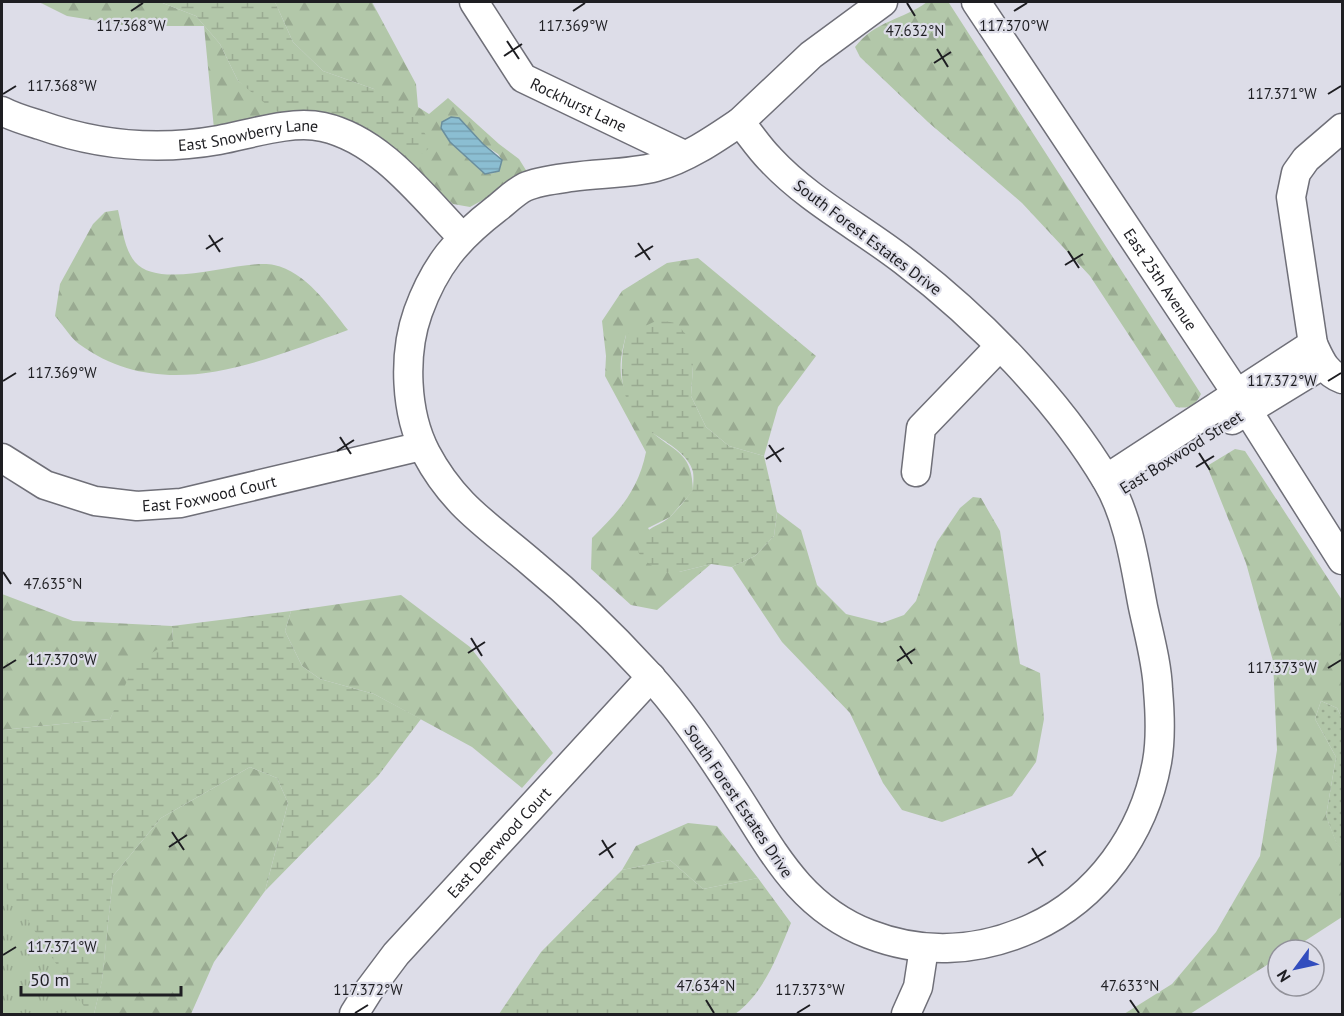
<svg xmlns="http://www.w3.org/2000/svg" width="1344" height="1016" viewBox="0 0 1344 1016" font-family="'PT Sans',sans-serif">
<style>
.grass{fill:url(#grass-dots)}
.forest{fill:url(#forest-firs);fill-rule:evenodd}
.wetland{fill:url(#wetland-marsh)}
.park{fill:url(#park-tufts)}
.water{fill:url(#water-rules);stroke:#6a8e9d;stroke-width:1.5}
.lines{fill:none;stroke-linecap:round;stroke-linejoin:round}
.minor-casing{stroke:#6f6f78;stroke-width:31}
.minor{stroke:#fff;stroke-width:28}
.ticks{fill:none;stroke:#1e1e22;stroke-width:2}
.labels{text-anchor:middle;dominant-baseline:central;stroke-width:4.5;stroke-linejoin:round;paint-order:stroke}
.street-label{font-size:16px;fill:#1e1e22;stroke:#dddde8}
.ticks-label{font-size:15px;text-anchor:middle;fill:#1e1e22;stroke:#dddde8;stroke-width:4.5;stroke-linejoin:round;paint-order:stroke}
</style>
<defs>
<pattern id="grass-dots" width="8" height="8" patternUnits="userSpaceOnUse" patternTransform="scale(1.5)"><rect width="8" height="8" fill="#b2c7a9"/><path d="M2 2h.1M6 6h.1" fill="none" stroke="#99aa91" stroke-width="1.8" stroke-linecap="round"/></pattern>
<pattern id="forest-firs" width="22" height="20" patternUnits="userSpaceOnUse" patternTransform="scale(1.5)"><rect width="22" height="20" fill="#b2c7a9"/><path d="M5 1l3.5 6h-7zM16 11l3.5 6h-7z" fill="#99aa91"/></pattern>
<pattern id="wetland-marsh" width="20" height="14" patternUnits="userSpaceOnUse" patternTransform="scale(1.5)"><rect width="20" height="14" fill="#b2c7a9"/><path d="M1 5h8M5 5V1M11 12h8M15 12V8" fill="none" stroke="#99aa91"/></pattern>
<pattern id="park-tufts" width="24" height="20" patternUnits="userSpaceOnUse" patternTransform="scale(1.5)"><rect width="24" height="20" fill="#b2c7a9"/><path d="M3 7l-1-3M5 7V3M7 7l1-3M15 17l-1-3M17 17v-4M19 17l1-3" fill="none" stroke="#99aa91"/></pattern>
<pattern id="water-rules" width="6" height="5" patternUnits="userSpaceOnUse" patternTransform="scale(1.5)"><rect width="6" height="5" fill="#8bbed2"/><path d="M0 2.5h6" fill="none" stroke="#78a3b4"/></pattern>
</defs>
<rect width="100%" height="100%" fill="#dddde8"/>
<path class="grass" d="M1321,701l16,7 5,10v130l-5,-3 -11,-29 10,-59 -21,-38z"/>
<path class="forest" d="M39,2h121l36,14 24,28 18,37 53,35 -77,13 -10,-103h-75l-62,-10z
M275,2h97l44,82 2,23 11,7 19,-16 51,46 20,15 10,16 -59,32 -17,-3 -55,-48 -24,-67 -51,-18 -30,-29zM465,124l18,20 15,10 4,6 -8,13 -9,1 -35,-32z
M927,2l22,1 252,391c-6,12 -12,15 -25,13l-86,-131 -68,-73 -94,-81 -68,-65 -5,-10c21,-27 48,-27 72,-45z
M118,210c4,16 6,39 17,52 26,30 108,-4 139,3 32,7 55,41 74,65 -87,31 -184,76 -269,14 -9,-7 -16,-19 -24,-28l5,-32 33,-60 12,-12z
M698,258l118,98 -38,51 -14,49 -35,-10 -23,-19 -15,-31 2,-30 -67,-31c-9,34 -8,50 13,79 4,6 8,14 14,19 25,21 39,20 40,58l-23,26 -22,11 31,44 32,-8 -54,46 -26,-5 -40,-36 1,-31c27,-27 46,-47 54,-86l-41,-76 1,-20 -4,-35 20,-30 45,-28z
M1235,449l10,2 97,149v118l-5,-10 -16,-7 -6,18 21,38 -10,59 11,28 5,4v69l-51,33h-13v8l-88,56h-66l48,-30 44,-52 44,-76 17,-106 -4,-89 -27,-98 -39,-97z
M973,497l8,1 19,33 20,133 20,9 4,46 -8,43 -24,34 -70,26 -40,-12 -19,-27 -33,-70 -68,-71 -50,-75 23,-11 19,-20 3,-24 24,18 16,55 29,29 36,9 22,-8 12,-14 21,-59 23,-34z
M2,594l71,27 99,5 1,14c-29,19 -47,48 -63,79l-108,11z
M401,595l69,52 83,106 -31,35 -50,-41 -98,-53 -54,-15 -18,-13 -17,-35 6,-20z
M250,767l27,11 11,25 -23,88 -51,71 -23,52h-97l8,-34 11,-104 48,-58z
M688,823l29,3 41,52 -55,11 -33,-29 -48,10 14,-24z"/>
<path class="wetland" d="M160,2h115l18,40 30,29 51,18 42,30 16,26 -8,8 -26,3 -125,-46 -35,-29 -18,-37 -24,-28z
M658,320l18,3 13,15 4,28 -2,30 15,31 23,19 35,10 13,56 -3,24 -19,20 -23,11 -21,-3 -32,8h-18l-16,-11 -7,-9c5,-28 16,-21 33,-36 8,-8 15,-17 22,-26 0,-5 1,-12 0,-18 -4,-17 -25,-29 -39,-38 -34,-23 -37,-63 -28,-99z
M291,611l-6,20 17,35 18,13 54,15 47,25 -43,57 -113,115 23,-88 -11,-25 -27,-11 -89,51 -48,58 -11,105 -8,33h-92v-284l108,-11 25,-56 38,-23 -1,-14z
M670,860l33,29 55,-11 33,45c-14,33 -26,69 -56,91h-236l42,-62 81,-82z"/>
<path class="park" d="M2,881l87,133h-87z"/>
<path class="water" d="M451,117l8,1 24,26 19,16 -3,11 -14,3 -35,-32 -9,-14 1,-6z"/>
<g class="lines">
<defs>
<g id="minor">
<path id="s1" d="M474,2l49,76 161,77"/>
<path id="s2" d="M976,2l261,392 105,166"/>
<path id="s3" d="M2,111c11,6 25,10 38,14 59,21 117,26 179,15 32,-6 72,-20 104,-13 58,13 99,69 138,109"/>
<path d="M740,122c10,12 19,26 30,37 38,41 90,68 134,102 76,58 154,138 203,220 22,37 28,85 36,126 6,28 14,56 15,83 2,23 3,50 -1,72 -13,72 -59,136 -125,166 -53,24 -109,27 -163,6 -72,-28 -98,-87 -137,-146 -26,-40 -54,-82 -86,-116 -35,-38 -73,-75 -113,-108 -44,-38 -79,-58 -107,-111 -21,-40 -23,-99 -8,-141 17,-47 39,-73 78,-103 9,-7 19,-17 29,-22 13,-6 33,-8 47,-10 28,-4 57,-3 84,-10 30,-8 59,-28 84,-45z"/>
<path d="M740,122l71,-67 72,-53"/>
<path d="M1342,128l-36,31 -10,14 -5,24 22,147c7,15 12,29 29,35"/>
<path d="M1232,420l90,-55"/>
<path id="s4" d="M2,458l43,27 50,16 42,5 44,-3 241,-57"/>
<path d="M916,472l5,-44 78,-81"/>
<path d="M1106,479l207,-135"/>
<path id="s5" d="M354,1014l15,-24 27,-36 255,-277"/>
<path d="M906,1014l12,-27 6,-39"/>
</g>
</defs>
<use href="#minor" class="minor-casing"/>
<use href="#minor" class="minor"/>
</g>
<path class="ticks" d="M907,3l8,13M131,11l12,-8M573,11l12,-8M1014,11l13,-8M507,41l12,18M937,49l11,18M504,56l18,-12M934,63l17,-11M3,94l13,-8M1328,94l13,-8M209,235l11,17M638,243l12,17M206,249l17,-11M1068,251l11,17M635,257l18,-11M1065,265l18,-11M3,381l13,-8M1328,381l13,-8M340,437l11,17M769,445l12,17M337,451l17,-11M1199,453l11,17M766,459l18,-11M1196,467l18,-11M3,572l8,12M471,638l11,18M900,646l12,18M468,653l17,-11M897,661l18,-12M3,668l13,-8M1328,668l13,-8M172,832l12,18M602,840l11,18M169,847l18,-12M1032,848l11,18M599,855l17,-12M1028,863l18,-12M3,955l13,-8M706,1000l8,13M1130,1000l9,13M355,1013l13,-8M797,1013l13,-8"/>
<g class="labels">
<g class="street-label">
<text stroke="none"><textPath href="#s1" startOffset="152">Rockhurst Lane</textPath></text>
<text stroke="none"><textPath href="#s3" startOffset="252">East Snowberry Lane</textPath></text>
<text transform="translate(868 237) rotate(37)">South Forest Estates Drive</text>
<text stroke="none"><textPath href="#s2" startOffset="333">East 25th Avenue</textPath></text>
<text transform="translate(1181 452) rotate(-32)">East Boxwood Street</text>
<text stroke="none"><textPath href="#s4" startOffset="219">East Foxwood Court</textPath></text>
<text transform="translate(739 801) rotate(56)">South Forest Estates Drive</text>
<text stroke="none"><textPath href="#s5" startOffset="225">East Deerwood Court</textPath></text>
</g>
</g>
<g class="ticks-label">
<text x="1014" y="31">117.370°W</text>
<text x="131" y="31">117.368°W</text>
<text x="573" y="31">117.369°W</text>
<text x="915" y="36">47.632°N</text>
<text x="62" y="91">117.368°W</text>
<text x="1282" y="99">117.371°W</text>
<text x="62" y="378">117.369°W</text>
<text x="1282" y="386">117.372°W</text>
<text x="53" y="589">47.635°N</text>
<text x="62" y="665">117.370°W</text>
<text x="1282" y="673">117.373°W</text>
<text x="62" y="952">117.371°W</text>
<text x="706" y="991">47.634°N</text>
<text x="1130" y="991">47.633°N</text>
<text x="368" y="995">117.372°W</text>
<text x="810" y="995">117.373°W</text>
</g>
<rect width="1344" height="1016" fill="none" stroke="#1e1e22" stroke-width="6"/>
<g transform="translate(1296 968) rotate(237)"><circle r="28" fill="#dddde8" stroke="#919199" stroke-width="1.5"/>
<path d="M0-4.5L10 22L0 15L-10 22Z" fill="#324dbe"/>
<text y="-9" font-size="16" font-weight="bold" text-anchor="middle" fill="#1e1e22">N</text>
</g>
<path d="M21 986v9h160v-9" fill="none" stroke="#1e1e22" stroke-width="3"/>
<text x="30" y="986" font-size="18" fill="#1e1e22" stroke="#dddde8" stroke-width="4.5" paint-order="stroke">50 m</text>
</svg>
